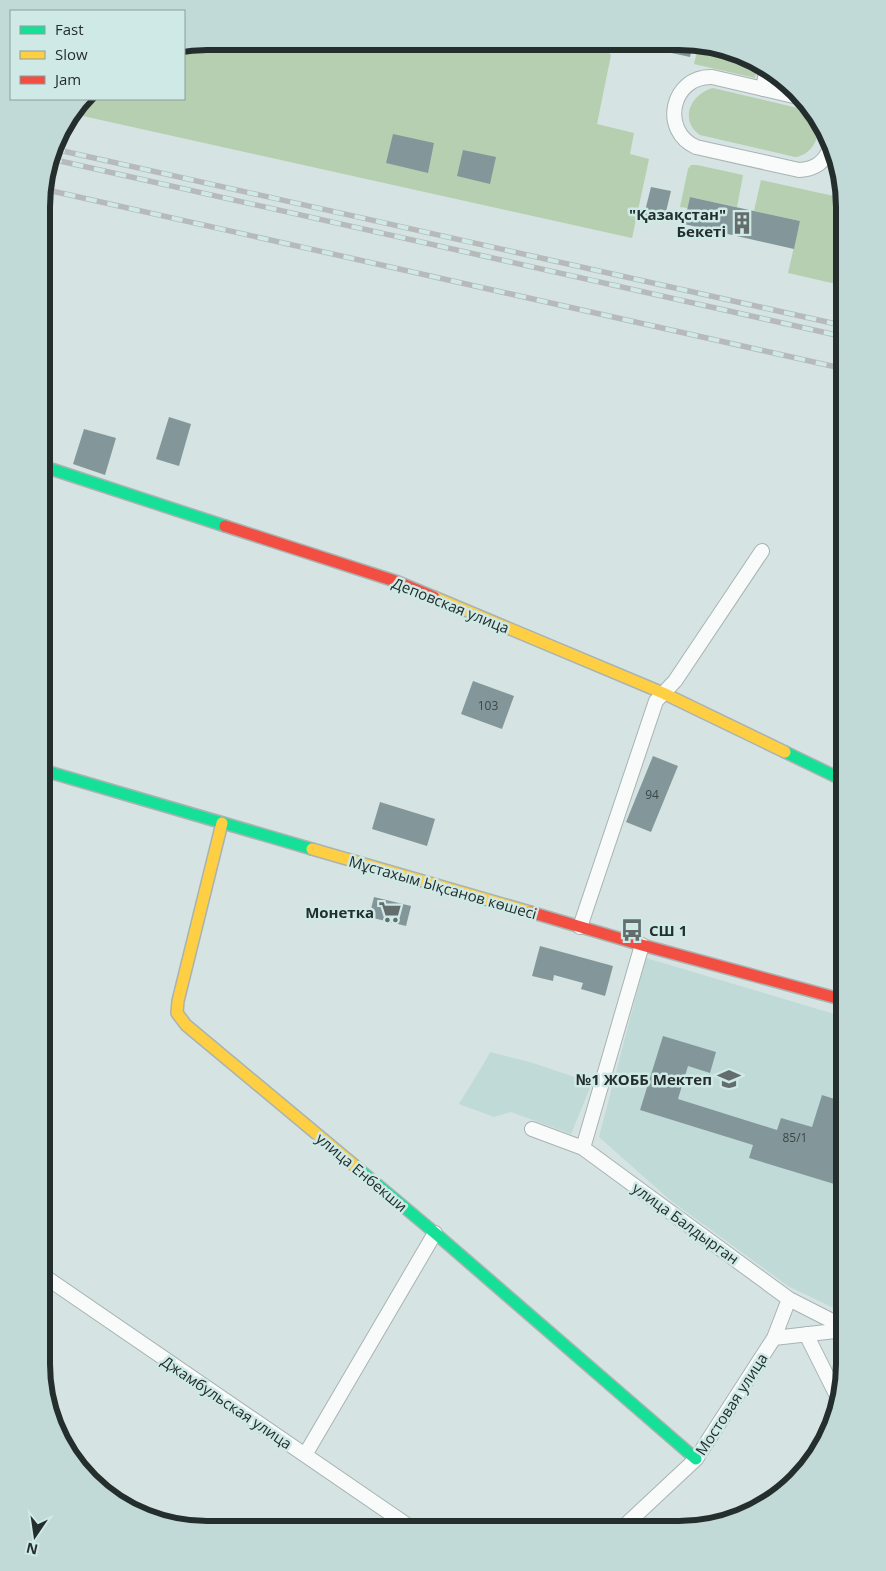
<svg xmlns="http://www.w3.org/2000/svg" width="886" height="1571" viewBox="0 0 886 1571" font-family="'Open Sans',sans-serif">
<style>
.built{fill:#c0dad8}
.green{fill:#b6cfb0}
.building{fill:#83979a}
.lines{fill:none;stroke-linecap:round;stroke-linejoin:round}
.street-casing{stroke:#a8b3b2;stroke-width:16}
.fast-casing{stroke:#a8b3b2;stroke-width:14}
.slow-casing{stroke:#a8b3b2;stroke-width:14}
.jam-casing{stroke:#a8b3b2;stroke-width:14}
.street{stroke:#f9fbfb;stroke-width:14}
.fast{stroke:#16e098;stroke-width:11}
.slow{stroke:#ffcf43;stroke-width:11}
.jam{stroke:#f24e42;stroke-width:11}
.rail-casing{stroke:#b7baba;stroke-width:5.5}
.rail{stroke:#cfe9e6;stroke-width:4;stroke-dasharray:11;stroke-linecap:butt}
.labels{text-anchor:middle;dominant-baseline:central;stroke-width:5;stroke-linejoin:round;paint-order:stroke}
.number-label{font-size:12px;fill:#3c4848}
.poi-label{font-size:15px;font-weight:bold;fill:#242e2d;stroke:#cfe9e6;text-anchor:end}
.street-label{font-size:15px;fill:#242e2d;stroke:#cfe9e6}
.rim{fill:none;stroke:#242e2d;stroke-width:6}
</style>
<rect width="100%" height="100%" fill="#d5e3e2"/>
<path class="built" d="M646,958l185,55 13,8v292l-56,-27 -118,-86 -71,-63z
M490,1052l43,11 59,20 -21,51 -60,-22 -17,5 -35,-13 27,-44z"/>
<path class="green" d="M207,41l393,3 11,11 -14,69 37,9 -4,21 19,5 -17,79 -558,-124 11,-15h99v-53z
M699,44h12l46,23 -2,11 -61,-14z
M713,88l93,22c3,4 8,9 10,13 6,15 -6,33 -21,34l-95,-22c-21,-14 -10,-41 13,-47z
M691,165h6l46,10 -6,32 -47,-10 -2,11 -8,-1 8,-38z
M761,180l82,18 2,9v79l-57,-13 12,-52 -46,-10z"/>
<path class="building" d="M654,44h39l-3,13 -37,-8z
M393,134l41,9 -6,30 -42,-10z
M463,150l33,7 -6,27 -33,-8z
M651,187l20,4 -7,29 -20,-5z
M690,197l110,24 -6,28 -110,-25z
M169,417l22,7 -12,42 -23,-7z
M84,429l32,9 -11,37 -32,-11z
M473,681l41,15 -12,33 -41,-15z
M653,756l25,10 -27,66 -25,-10z
M380,802l55,17 -8,27 -55,-17z
M374,897l37,9 -5,20 -37,-9z
M540,946l73,20 -8,30 -24,-7 2,-6 -29,-8 -1,6 -21,-5z
M663,1036l53,16 -6,21 -22,-7 -10,33 99,31 4,-12 31,9 10,-32 22,7v17l-9,32 9,3v33l-95,-29 4,-13 -113,-35z"/>
<g class="lines">
<defs>
<path id="street" d="M763,89l3,-17
M798,97l-86,-20c-41,-1 -52,54 -16,70l103,23c17,-1 26,-8 32,-24
M580,927l76,-226 19,-20 87,-130
M532,1129l51,19 206,151
M583,1148l59,-203
M41,1274l372,255
M806,1334l33,66
M774,1338l70,-8
M305,1455l130,-222
M620,1530l76,-71 78,-121 15,-39 55,28"/>
<path id="fast" d="M42,466l183,60
M785,752l60,29
M42,770l270,79
M354,1165l81,68 261,226"/>
<path id="slow" d="M434,597l229,96 122,59
M222,823l-44,178 -1,12 9,12 168,140
M312,849l218,63"/>
<path id="jam" d="M225,526l173,56 36,15
M530,912l112,33 202,55"/>
</defs>
<use href="#street" class="street-casing"/>
<use href="#fast" class="fast-casing"/>
<use href="#slow" class="slow-casing"/>
<use href="#jam" class="jam-casing"/>
<use href="#street" class="street"/>
<use href="#fast" class="fast"/>
<use href="#slow" class="slow"/>
<use href="#jam" class="jam"/>
<defs>
<path id="rail" d="M54,149l791,177
M51,159l794,178
M43,189l802,180"/>
</defs>
<use href="#rail" class="rail-casing"/>
<use href="#rail" class="rail"/>
</g>
<defs>
<symbol id="building-bare" viewBox="-9 -9 18 18"><path d="M-4-6H4V6H1V3H-1V6H-4ZM-2.5-4.3h1.7v1.8h-1.7ZM.8-4.3h1.7v1.8H.8ZM-2.5-1h1.7V.8h-1.7ZM.8-1h1.7V.8H.8Z" fill="#626d6c" stroke="#cfe9e6" stroke-width="2.5" paint-order="stroke"/></symbol>
<symbol id="supermarket-bare" viewBox="-9 -9 18 18"><path d="M-6-5.5h2.5l.6 2H6L4.5 2H-2.5L-4.4-4H-6ZM-1.5 3.2a1.3 1.3 0 1 0 .1 0ZM3 3.2a1.3 1.3 0 1 0 .1 0Z" fill="#626d6c" stroke="#cfe9e6" stroke-width="2.5" paint-order="stroke"/></symbol>
<symbol id="bus-bare" viewBox="-9 -9 18 18"><path d="M-5-6H5V4H4V6H2V4H-2V6H-4V4H-5ZM-3.5-4V0h7V-4ZM-3.5 1.2v1.5H-2V1.2ZM2 1.2v1.5H3.5V1.2Z" fill="#626d6c" stroke="#cfe9e6" stroke-width="2.5" paint-order="stroke"/></symbol>
<symbol id="school-bare" viewBox="-9 -9 18 18"><path d="M0-5L7-2L0 1L-7-2ZM-4 1L0 2.5L4 1V4Q0 6-4 4Z" fill="#626d6c" stroke="#cfe9e6" stroke-width="2.5" paint-order="stroke"/></symbol>
</defs>
<g fill-rule="evenodd">
<use href="#building-bare" x="726" y="207" width="32" height="32"/>
<use href="#supermarket-bare" x="374" y="896" width="32" height="32"/>
<use href="#bus-bare" x="616" y="914" width="32" height="32"/>
<use href="#school-bare" x="713" y="1063" width="32" height="32"/>
</g>
<g class="labels">
<g class="number-label">
<text x="488" y="705">103</text>
<text x="652" y="794">94</text>
<text x="795" y="1137">85/1</text>
</g>
<g class="poi-label">
<text x="726" y="214">"Қазақстан"<tspan x="726" dy="17">Бекеті</tspan></text>
<text x="374" y="912">Монетка</text>
<text x="649" y="930" text-anchor="start">СШ 1</text>
<text x="712" y="1079">№1 ЖОББ Мектеп</text>
</g>
<g class="street-label">
<text transform="translate(451 605) rotate(22)">Деповская улица</text>
<text transform="translate(443 887) rotate(16)">Мұстахым Ықсанов көшесі</text>
<text transform="translate(362 1172) rotate(40)">улица Енбекши</text>
<text transform="translate(686 1223) rotate(36)">улица Балдырган</text>
<text transform="translate(227 1402) rotate(34)">Джамбульская улица</text>
<text transform="translate(731 1404) rotate(-57)">Мостовая улица</text>
</g>
</g>
<path d="M0 0H886V1571H0ZM207 50H679A157 157 0 0 1 836 207V1364A157 157 0 0 1 679 1521H207A157 157 0 0 1 50 1364V207A157 157 0 0 1 207 50Z" fill="#c1dad7" fill-rule="evenodd"/>
<path class="rim" d="M207 50H679A157 157 0 0 1 836 207V1364A157 157 0 0 1 679 1521H207A157 157 0 0 1 50 1364V207A157 157 0 0 1 207 50Z"/>
<rect x="10" y="10" width="175" height="90" fill="#cfe9e6" stroke="#8b9e9c"/>
<rect x="20" y="26" width="25" height="8" fill="#16e098" stroke="#8b9e9c"/>
<text x="55" y="35" font-size="15" fill="#242e2d">Fast</text>
<rect x="20" y="51" width="25" height="8" fill="#ffcf43" stroke="#8b9e9c"/>
<text x="55" y="60" font-size="15" fill="#242e2d">Slow</text>
<rect x="20" y="76" width="25" height="8" fill="#f24e42" stroke="#8b9e9c"/>
<text x="55" y="85" font-size="15" fill="#242e2d">Jam</text>
<g transform="translate(35 1536) rotate(193)" stroke="#cfe9e6" stroke-width="4" paint-order="stroke">
<path d="M0-4L9 19L0 12L-9 19Z" fill="#242e2d"/>
<text y="-8" font-size="14" font-weight="bold" text-anchor="middle" fill="#242e2d">N</text>
</g>
</svg>
